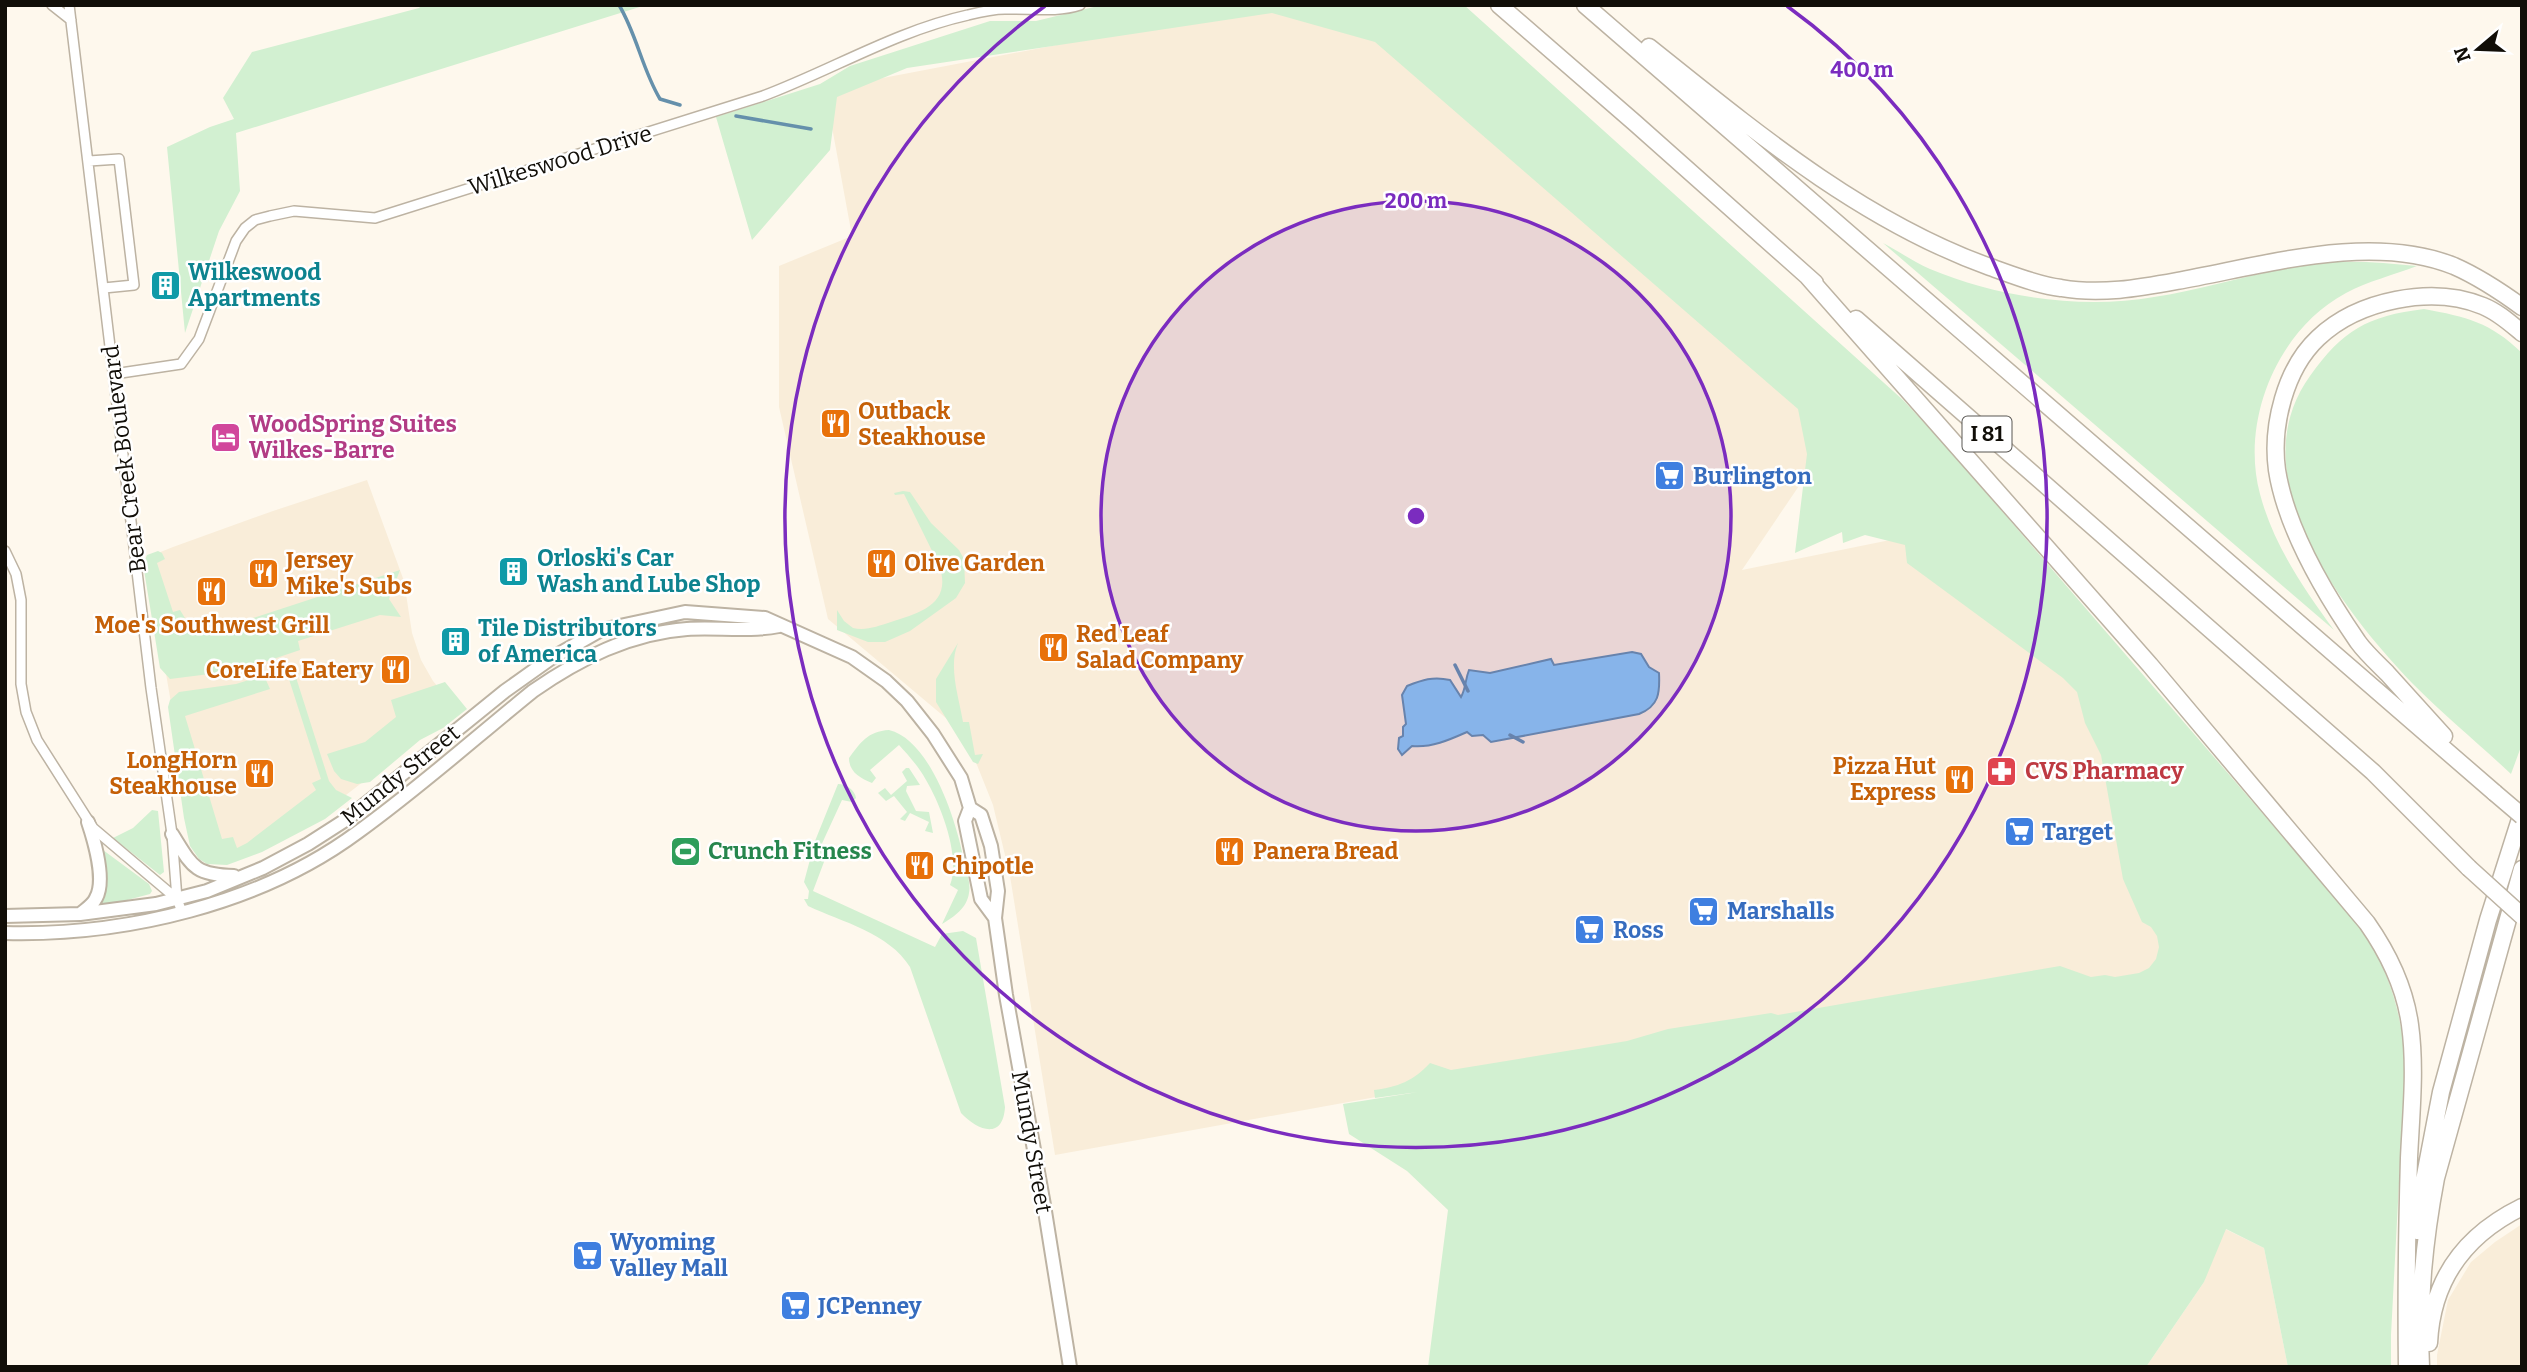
<svg xmlns="http://www.w3.org/2000/svg" width="2527" height="1372" viewBox="0 0 2527 1372" font-family="Bitter,serif">
<style>
.commercial{fill:#f9edd9}
.green{fill:#d2f0d1}
.water{fill:#89c8f1;stroke:#6590ab;stroke-width:2}
.lines{fill:none;stroke-linecap:round;stroke-linejoin:round}
.stream{stroke:#6590ab;stroke-width:3.5}
.minor-casing{stroke:#bdb3a3;stroke-width:12}
.secondary-casing{stroke:#bdb3a3;stroke-width:16}
.motorway-casing{stroke:#bdb3a3;stroke-width:19}
.minor{stroke:#fff;stroke-width:9}
.secondary{stroke:#fff;stroke-width:12}
.motorway{stroke:#fff;stroke-width:16}
.motorway-bridge-casing{stroke:#bdb3a3;stroke-width:19;stroke-linecap:butt}
.motorway-bridge{stroke:#fff;stroke-width:16}
.ring{fill:none;stroke:#7b2cbf;stroke-width:3.5}
.labels{text-anchor:middle;dominant-baseline:central;stroke-width:5;stroke-linejoin:round;paint-order:stroke}
.shield{fill:#fff;stroke:#585652;stroke-width:2}
.shield-label{font-size:21px;font-weight:bold;fill:#110e08}
.street-label{font-size:23px;fill:#110e08;stroke:#fff}
.culture-label{font-size:23px;font-weight:bold;fill:#0d838f;stroke:#fff;text-anchor:start}
.food-label{font-size:23px;font-weight:bold;fill:#c56008;stroke:#fff;text-anchor:start}
.hotel-label{font-size:23px;font-weight:bold;fill:#b23c85;stroke:#fff;text-anchor:start}
.shop-label{font-size:23px;font-weight:bold;fill:#366cbe;stroke:#fff;text-anchor:start}
.health-label{font-size:23px;font-weight:bold;fill:#be3a42;stroke:#fff;text-anchor:start}
.leisure-label{font-size:23px;font-weight:bold;fill:#27864d;stroke:#fff;text-anchor:start}
.centre{fill:#7b2cbf;stroke:#fff;stroke-width:3.5}
.ring-label{font-size:21px;text-anchor:middle;font-weight:bold;fill:#7b2cbf;stroke:#fff;stroke-width:5;stroke-linejoin:round;paint-order:stroke}
</style>
<rect width="100%" height="100%" fill="#fef8ed"/>
<path class="commercial" d="M1267,5l109,32 423,368 12,26 -6,46 -63,93 163,-33 201,156 65,278 -773,122 -343,62 -45,-279 -17,-71 -16,-40 -24,-41 -125,-105 -49,-212v-141l73,-30 -27,-147z
M367,480l37,101 8,52 9,27 12,21 24,28 -120,93 -93,52 -51,-22 -45,-264 5,-13 20,-8 100,-36z
M2522,1224v143h-85v-12l11,-55 23,-38 24,-20z
M2219,1226l45,22 24,119h-142l58,-85z"/>
<path class="green" d="M422,5h224l-410,128 4,58 -21,40 -34,102 -18,-186 43,-20 24,-8 -11,-21 29,-46 167,-44z
M1102,5h362l439,395 41,44 420,487c27,46 39,85 41,138l-14,266v32h-103l-24,-119 -38,-19 -22,53 -58,85h-718l20,-157 -41,-39 -58,-37 -6,-30 75,-12 -43,6 -1,-8c24,-3 39,-9 56,-27l21,7 176,-29 41,-12 103,-16 7,2 282,-49 31,11 14,-2 10,2 24,-4 10,-5 7,-9 3,-12 -2,-11 -6,-9 -9,-5 -19,-43 -22,-124 -16,-32 -8,-31 -14,-14 -156,-115 -2,-18 -40,-10 -22,8 -1,-11 -47,21 12,-99 -9,-45 -423,-367 -103,-29 -365,55 -70,29 -7,53 -78,90 -36,-123 104,-33 30,-18 140,-45h46z
M1883,243c15,8 31,19 47,26 67,28 151,41 224,28 56,-9 111,-28 167,-34 32,-3 64,0 96,3 -23,9 -49,15 -71,27 -68,36 -106,127 -86,201 13,50 44,95 74,136z
M2424,309c43,8 66,13 98,44v391l-11,30c-32,-30 -67,-59 -98,-90 -69,-72 -176,-207 -103,-308 33,-46 57,-60 114,-67z
M903,491l7,1 21,31 28,27 5,9 1,24 -9,15 -46,33 -25,11h-17l-31,-12v-20l7,11 9,7c13,3 25,-2 38,-6 29,-9 62,-18 48,-57l-35,-71 -9,1 -1,-2z
M158,551l4,2 3,6 -8,4 16,49 7,-2 8,13 10,3 3,9 199,-65 -11,29 12,18 -21,-2 -82,26 2,9 -59,20 -71,9 -10,-11 -17,-104 4,-9z
M958,643c-10,24 1,54 5,79h6l6,33 8,-1 -5,10 -5,-2 -37,-60v-23z
M290,667l3,1 36,113 7,9 16,8 -27,21 -63,33 -35,13 -20,-1 -8,-5 -9,-13 -6,-28 -16,-111 2,-7 9,-8 57,-8 22,-7 8,3 4,9 -85,27 37,123 11,-2 4,11 10,-5 69,-53 -4,-7 9,-4 -34,-106h-10z
M445,682l22,27 -24,19 -23,12 -50,42 -13,2 -16,-5 -7,-8 -7,-17 38,-12 31,-25 -5,-17z
M889,730c42,10 68,93 75,131 2,9 7,22 5,32 -2,15 -15,24 -27,31l16,-34 -8,-5c11,-28 -9,-80 -24,-105 -7,-13 -17,-24 -27,-35l-29,25 6,8 -4,5c-12,-5 -23,-11 -23,-25 11,-15 19,-27 40,-28z
M906,768h3l11,17 -13,1 -1,5 10,20 13,1 4,21 -8,-2 4,-9 -19,-9 -5,8 -5,-2 7,-7 -13,-16 -8,5 -8,-8 7,-5 6,7 16,-14 -5,-9z
M838,784c8,0 17,6 18,14l-4,4 -10,-2 -23,50 8,4 -14,37 122,56 7,-13 21,-3 13,7 29,169c-2,34 -28,23 -44,6l-51,-146c-21,-34 -68,-45 -102,-61l-4,-7h4l1,-8 -5,-9 11,-41z
M152,810l6,1 6,61 -4,3 -47,-37 20,-10z
M103,850l46,34 3,7 -2,3 -34,9h-15l-1,-52z"/>
<path class="water" d="M1632,652l9,2 8,13 10,6c1,20 0,33 -20,41l-148,28 -8,-7 -11,1 -5,-4c-18,8 -36,16 -55,14l-10,9 -4,-6 1,-11 4,-2v-9l3,-3 -4,-29 5,-9c15,-6 26,-10 43,-6l11,17c5,-9 4,-17 8,-27l21,3 61,-14 3,6z"/>
<g class="lines">
<path class="stream" d="M619,5c18,30 23,64 41,94l20,6
M736,116l75,13
M1455,665l13,26
M1510,735l13,7"/>
<defs>
<path id="minor" d="M52,5l19,15
M69,5l82,683 21,146 5,65 5,13
M89,161l30,-2 15,126 -30,3
M114,374l67,-10 18,-25 37,-98 9,-13 10,-8 15,-4 24,-5 81,7 388,-122c69,-26 133,-65 205,-81 12,-3 25,-6 37,-6 25,-1 51,4 75,-4
M5,551l11,23 5,26v84l5,28 11,28 56,88 84,71"/>
<path id="secondary" d="M970,808l11,7 10,31 7,45 -3,27 11,77 38,210 26,162
M172,834c20,32 22,41 62,42
M80,914c6,-5 13,-9 16,-16 10,-18 -2,-58 -8,-76
M5,916l75,-2 76,-10 51,-13 56,-23 45,-24 39,-25 158,-128 45,-32 51,-29 84,-18 80,6 87,39 34,24 21,20 26,33 28,44 9,30 -5,13 16,78 14,19
M5,933c120,3 256,-29 353,-101 61,-44 117,-94 175,-141 46,-32 97,-58 154,-62 30,-2 61,3 92,-3"/>
<path id="motorway" d="M1499,5l136,118 180,160
M1585,5l910,788
M1649,47c105,84 213,174 341,220 23,8 47,18 71,21 39,7 78,0 116,-7 85,-15 193,-49 277,-15 25,11 46,25 68,41
M1808,277l342,388 217,258c21,30 38,65 43,102 6,44 1,89 -1,133 -2,70 -3,139 -2,209
M1856,319l517,453 96,96
M2444,736c-19,-21 -38,-42 -57,-63 -10,-10 -21,-20 -29,-31 -33,-48 -72,-114 -81,-172 -6,-44 8,-101 41,-132 40,-38 114,-53 165,-32 15,6 27,17 39,27
M2417,1231l1,-19 23,-120 47,-172 34,-107
M2429,1343c3,-64 36,-108 93,-136
M2421,1367c-3,-64 3,-126 15,-189l86,-309"/>
</defs>
<use href="#minor" class="minor-casing"/>
<use href="#secondary" class="secondary-casing"/>
<use href="#motorway" class="motorway-casing"/>
<use href="#minor" class="minor"/>
<use href="#secondary" class="secondary"/>
<use href="#motorway" class="motorway"/>
<defs>
<path id="motorway-bridge" d="M2495,793l27,23
M2469,868l53,48"/>
</defs>
<use href="#motorway-bridge" class="motorway-bridge-casing"/>
<use href="#motorway-bridge" class="motorway-bridge"/>
</g>
<circle cx="1416" cy="516" r="315" fill="#7b2cbf" fill-opacity=".12"/>
<g class="ring">
<circle cx="1416" cy="516" r="315"/>
<path d="M1787 6A631 631 0 1 1 1045 6"/>
</g>
<defs>
<symbol id="building-square" viewBox="-11 -11 22 22"><rect x="-9" y="-9" width="18" height="18" rx="4" fill="#0f9aa8" stroke="#fff"/><path d="M-4-6H4V6H1V3H-1V6H-4ZM-2.5-4.3h1.7v1.8h-1.7ZM.8-4.3h1.7v1.8H.8ZM-2.5-1h1.7V.8h-1.7ZM.8-1h1.7V.8H.8Z" fill="#fff"/></symbol>
<symbol id="restaurant-square" viewBox="-11 -11 22 22"><rect x="-9" y="-9" width="18" height="18" rx="4" fill="#e8710a" stroke="#fff"/><path d="M-5-6h1v4h1v-4h1v4h1v-4h1v5L-1.5 .5V6h-2V.5L-5-1ZM5-6V6H3V1.5H1.5Q1.5-4 5-6Z" fill="#fff"/></symbol>
<symbol id="hotel-square" viewBox="-11 -11 22 22"><rect x="-9" y="-9" width="18" height="18" rx="4" fill="#d1479c" stroke="#fff"/><path d="M-6-4.5h1.5V1H6V5H4.5V3h-9V5H-6ZM-4 0a1.8 1.8 0 1 1 3.6 0ZM.5 0V-2.5h3Q6-2.5 6 0Z" fill="#fff"/></symbol>
<symbol id="supermarket-square" viewBox="-11 -11 22 22"><rect x="-9" y="-9" width="18" height="18" rx="4" fill="#3f7fe0" stroke="#fff"/><path d="M-6-5.5h2.5l.6 2H6L4.5 2H-2.5L-4.4-4H-6ZM-1.5 3.2a1.3 1.3 0 1 0 .1 0ZM3 3.2a1.3 1.3 0 1 0 .1 0Z" fill="#fff"/></symbol>
<symbol id="pharmacy-square" viewBox="-11 -11 22 22"><rect x="-9" y="-9" width="18" height="18" rx="4" fill="#e0444e" stroke="#fff"/><path d="M-2-6h4v4h4v4h-4v4h-4v-4h-4v-4h4Z" fill="#fff"/></symbol>
<symbol id="stadium-square" viewBox="-11 -11 22 22"><rect x="-9" y="-9" width="18" height="18" rx="4" fill="#2e9e5b" stroke="#fff"/><path d="M0-5a6.5 5 0 1 0 0 10a6.5 5 0 1 0 0-10ZM-3.5-1.8h7v3.6h-7Z" fill="#fff"/></symbol>
</defs>
<g fill-rule="evenodd">
<use href="#building-square" x="148" y="268" width="35" height="35"/>
<use href="#restaurant-square" x="818" y="406" width="35" height="35"/>
<use href="#hotel-square" x="208" y="420" width="35" height="35"/>
<use href="#supermarket-square" x="1652" y="458" width="35" height="35"/>
<use href="#restaurant-square" x="864" y="546" width="35" height="35"/>
<use href="#building-square" x="496" y="554" width="35" height="35"/>
<use href="#restaurant-square" x="246" y="556" width="35" height="35"/>
<use href="#restaurant-square" x="194" y="574" width="35" height="35"/>
<use href="#building-square" x="438" y="624" width="35" height="35"/>
<use href="#restaurant-square" x="1036" y="630" width="35" height="35"/>
<use href="#restaurant-square" x="378" y="652" width="35" height="35"/>
<use href="#pharmacy-square" x="1984" y="754" width="35" height="35"/>
<use href="#restaurant-square" x="242" y="756" width="35" height="35"/>
<use href="#restaurant-square" x="1942" y="762" width="35" height="35"/>
<use href="#supermarket-square" x="2002" y="814" width="35" height="35"/>
<use href="#stadium-square" x="668" y="834" width="35" height="35"/>
<use href="#restaurant-square" x="1212" y="834" width="35" height="35"/>
<use href="#restaurant-square" x="902" y="848" width="35" height="35"/>
<use href="#supermarket-square" x="1686" y="894" width="35" height="35"/>
<use href="#supermarket-square" x="1572" y="912" width="35" height="35"/>
<use href="#supermarket-square" x="570" y="1238" width="35" height="35"/>
<use href="#supermarket-square" x="778" y="1288" width="35" height="35"/>
</g>
<g class="labels">
<rect class="shield" x="1962.5" y="416.5" width="49" height="35" rx="5"/>
<g class="shield-label">
<text x="1987" y="434">I 81</text>
</g>
<g class="street-label">
<text transform="translate(560 160) rotate(-17)">Wilkeswood Drive</text>
<text transform="translate(124 459) rotate(-97)">Bear Creek Boulevard</text>
<text transform="translate(400 775) rotate(-39)">Mundy Street</text>
<text transform="translate(1032 1142) rotate(80)">Mundy Street</text>
</g>
<g class="culture-label">
<text x="188" y="272">Wilkeswood<tspan x="188" dy="26">Apartments</tspan></text>
<text x="537" y="558">Orloski's Car<tspan x="537" dy="26">Wash and Lube Shop</tspan></text>
<text x="478" y="628">Tile Distributors<tspan x="478" dy="26">of America</tspan></text>
</g>
<g class="food-label">
<text x="858" y="411">Outback<tspan x="858" dy="26">Steakhouse</tspan></text>
<text x="286" y="560">Jersey<tspan x="286" dy="26">Mike's Subs</tspan></text>
<text x="904" y="563">Olive Garden</text>
<text x="212" y="625" text-anchor="middle">Moe's Southwest Grill</text>
<text x="1076" y="634">Red Leaf<tspan x="1076" dy="26">Salad Company</tspan></text>
<text x="373" y="670" text-anchor="end">CoreLife Eatery</text>
<text x="237" y="760" text-anchor="end">LongHorn<tspan x="237" dy="26">Steakhouse</tspan></text>
<text x="1936" y="766" text-anchor="end">Pizza Hut<tspan x="1936" dy="26">Express</tspan></text>
<text x="1253" y="851">Panera Bread</text>
<text x="942" y="866">Chipotle</text>
</g>
<g class="hotel-label">
<text x="249" y="424">WoodSpring Suites<tspan x="249" dy="26">Wilkes-Barre</tspan></text>
</g>
<g class="shop-label">
<text x="1693" y="476">Burlington</text>
<text x="2042" y="832">Target</text>
<text x="1727" y="911">Marshalls</text>
<text x="1613" y="930">Ross</text>
<text x="610" y="1242">Wyoming<tspan x="610" dy="26">Valley Mall</tspan></text>
<text x="818" y="1306">JCPenney</text>
</g>
<g class="health-label">
<text x="2025" y="771">CVS Pharmacy</text>
</g>
<g class="leisure-label">
<text x="708" y="851">Crunch Fitness</text>
</g>
</g>
<circle cx="1416" cy="516" r="10" class="centre"/>
<g class="ring-label">
<text x="1862" y="77">400 m</text>
<text x="1416" y="208">200 m</text>
</g>
<rect width="2527" height="1372" fill="none" stroke="#110e08" stroke-width="14"/>
<g transform="translate(2478 49) rotate(251)" stroke="#ffffff" stroke-width="5" paint-order="stroke">
<path d="M0-5L12 26L0 18L-12 26Z" fill="#110e08"/>
<text y="-10" font-size="19" font-weight="bold" text-anchor="middle" fill="#110e08">N</text>
</g>
</svg>
